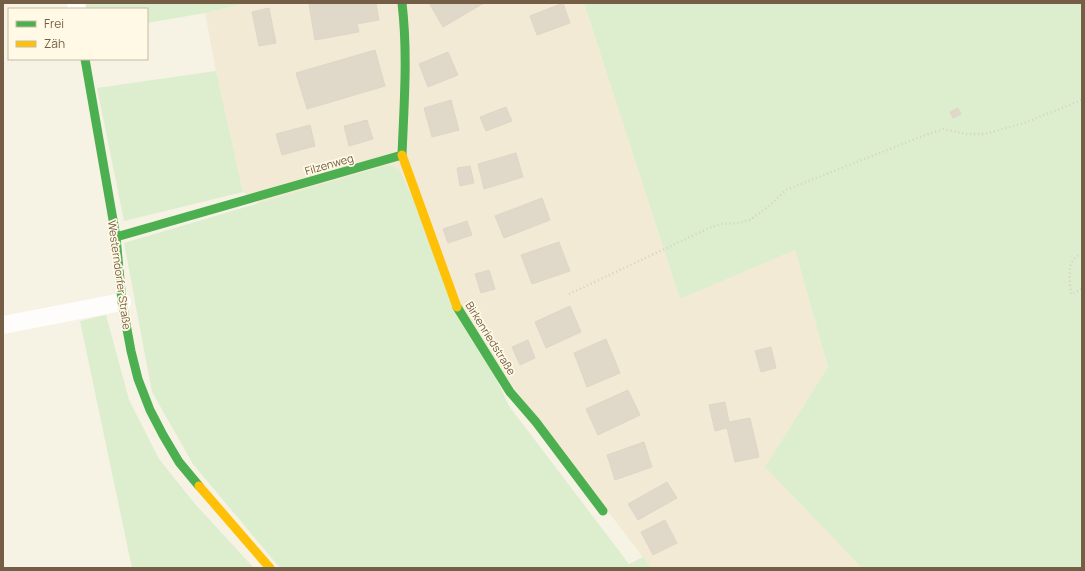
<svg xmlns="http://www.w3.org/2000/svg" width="1085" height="571" viewBox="0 0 1085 571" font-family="Manrope,sans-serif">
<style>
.residential{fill:#f2ead4}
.green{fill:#dceece}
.building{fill:#e0d8c9;stroke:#dfd6c7}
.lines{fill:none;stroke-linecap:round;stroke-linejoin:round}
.path{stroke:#d7d0c7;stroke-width:2.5;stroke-dasharray:1 3;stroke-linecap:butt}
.street{stroke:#fefdfb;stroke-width:18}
.fast{stroke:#4caf50;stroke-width:9}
.slow{stroke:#ffc107;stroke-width:9}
.labels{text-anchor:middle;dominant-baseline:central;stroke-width:3.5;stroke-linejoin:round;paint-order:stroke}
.street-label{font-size:11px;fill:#745e45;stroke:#fff9e5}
</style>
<rect width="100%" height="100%" fill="#f6f2e4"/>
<path class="residential" d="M241,3h343l96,296 115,-49 33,117 -63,100 97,101h-211l-145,-191 -263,-185 -27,-121 -11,-58 37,-9z"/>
<path class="green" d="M82,3h159l1,1 -37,9 -58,10v-14h-64z
M584,3h498v565h-220l-97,-101 63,-100 -33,-117 -115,49z
M216,71l27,121 -119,29 -27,-133z
M388,165l11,4 110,237 120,158 14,-7 8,11h-371l-87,-104 -41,-72 -28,-149z
M106,315l23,85 30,59 36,45 59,64h-122l-52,-247z"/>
<path class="building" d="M316,3h60l3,17 -22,4 2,8 -44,8 -6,-36z
M429,3h55l-41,24z
M563,3l7,20 -33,12 -7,-19z
M269,8l7,35 -17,3 -7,-34z
M375,50l10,36 -78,23 -11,-36z
M448,52l10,23 -30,12 -9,-23z
M451,100l8,30 -27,7 -8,-29z
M506,107l6,14 -26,10 -6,-14z
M958,108l3,6 -8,4 -3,-6z
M367,120l6,19 -24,7 -5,-20z
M310,125l5,21 -33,9 -6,-21z
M516,153l7,24 -39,12 -6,-25z
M470,166l4,17 -14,3 -3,-18z
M542,198l8,22 -46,18 -9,-22z
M467,221l5,14 -24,8 -5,-14z
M559,242l11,29 -38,13 -11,-29z
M489,270l6,19 -14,4 -6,-19z
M570,306l11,26 -35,16 -11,-26z
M606,339l14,34 -33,14 -13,-34z
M528,340l7,18 -15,7 -8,-18z
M771,347l5,21 -15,4 -6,-21z
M628,390l12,25 -42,20 -12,-26z
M725,402l4,20 21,-4 9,39 -24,5 -8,-34 -12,3 -6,-26z
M644,442l8,25 -37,13 -8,-25z
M667,482l10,16 -39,22 -10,-16z
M665,520l12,23 -24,12 -12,-23z"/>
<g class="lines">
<path class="path" d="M1082,254c-17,5 -12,27 -11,40l11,-5
M569,294l138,-65 13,-5 19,-1 11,-3 19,-14 17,-16 134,-53 23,-8 24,5h17l12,-3 28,-8 58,-23"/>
<path class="street" d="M76,3l1,6
M3,325l119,-23"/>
<path class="fast" d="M85,59l31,178 6,65 9,49 7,28 12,31 13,25 16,27 20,24
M116,237l286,-82c2,-51 6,-101 0,-152
M457,307l53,85 26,30 67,89"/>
<path class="slow" d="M402,155l55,152
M199,486l71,82"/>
</g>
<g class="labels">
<g class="street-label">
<text transform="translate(329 164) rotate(-16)">Filzenweg</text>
<text transform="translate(120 275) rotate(82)">Westerndorfer Straße</text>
<text transform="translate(491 338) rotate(58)">Birkenriedstraße</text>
</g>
</g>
<rect width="1085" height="571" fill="none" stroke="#745e45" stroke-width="8"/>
<rect x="8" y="8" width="140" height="52" fill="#fff9e5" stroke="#c7bba5"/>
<rect x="16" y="21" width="20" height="6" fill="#4caf50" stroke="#c7bba5"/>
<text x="44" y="28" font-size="12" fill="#745e45">Frei</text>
<rect x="16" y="41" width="20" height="6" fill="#ffc107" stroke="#c7bba5"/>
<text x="44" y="48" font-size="12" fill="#745e45">Zäh</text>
</svg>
